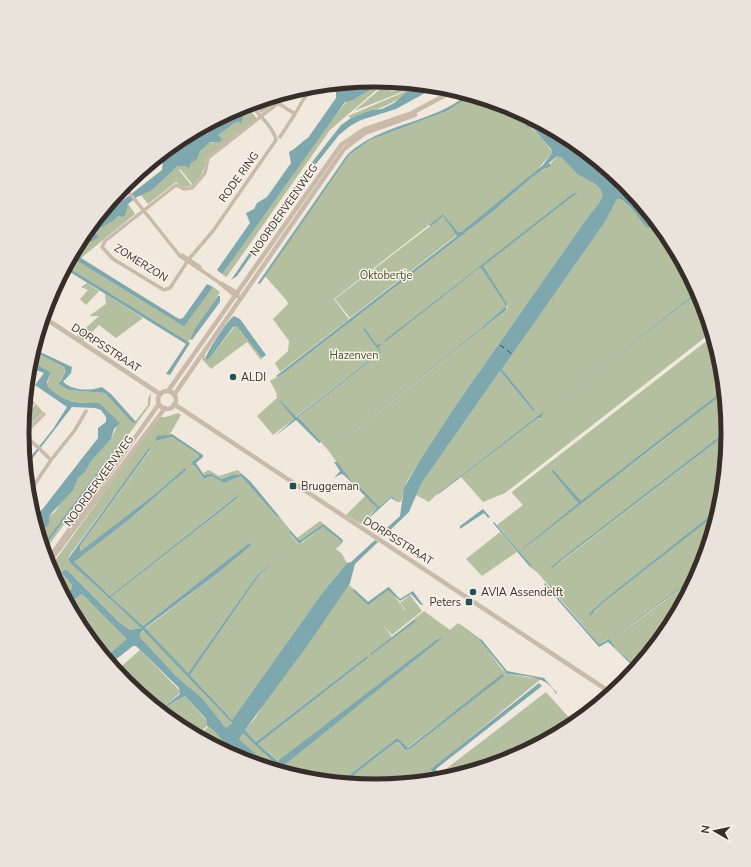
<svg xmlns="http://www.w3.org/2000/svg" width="751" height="867" viewBox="0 0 751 867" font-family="'Nunito Sans',sans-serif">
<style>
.green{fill:#b3bf9e;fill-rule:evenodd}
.water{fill:#7ea8ad;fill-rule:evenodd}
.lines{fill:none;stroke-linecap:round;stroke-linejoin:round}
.ferry{stroke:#215056;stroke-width:1;stroke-dasharray:5 4;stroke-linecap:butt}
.minor{stroke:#c9baaa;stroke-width:3.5}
.tertiary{stroke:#c9baaa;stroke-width:4.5}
.poi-dot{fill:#215056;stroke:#f9f3ea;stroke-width:1.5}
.labels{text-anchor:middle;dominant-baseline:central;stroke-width:3;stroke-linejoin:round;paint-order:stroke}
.street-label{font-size:11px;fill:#372e29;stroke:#f9f3ea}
.park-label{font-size:11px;fill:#44542e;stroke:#f9f3ea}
.poi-label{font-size:11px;fill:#372e29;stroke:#f9f3ea;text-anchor:start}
.rim{fill:none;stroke:#372e29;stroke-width:5}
</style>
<rect width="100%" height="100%" fill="#f1e9de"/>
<path class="green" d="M379,80l8,1 -57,49 -102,145 -2,2 -4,-3 111,-156 14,-17 6,-1 17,-10z
M390,81l9,1 -9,9 7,-1 7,-7h6l-8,9 -48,19z
M411,84h6l3,3 4,-2 3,2c-4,6 -10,3 -16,1 -18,19 -36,21 -60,30l-3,-2 54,-23z
M291,92l-30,21 -7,-9z
M472,95c11,3 26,5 36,11 8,4 43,40 44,47l-15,17 -76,62h-3l-15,-18 -109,85 15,20 -69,53 -5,-9 13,-12 1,-10 -16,-22 15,-15 -1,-3 -22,-25 72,-105 12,-16 21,-15 77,-29z
M249,108l8,11 -51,39c-1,12 -5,18 -13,27l-13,-16 -1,1 13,16 -10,1 -6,-5 -28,22 -7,-9 10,-4 27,-25 12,-1c6,-9 14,-23 26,-23l2,-7 18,-13 5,1 4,-11z
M565,136l7,4 39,32 -16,-4 -5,-3 -7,-9 -8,-3 -11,-12z
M557,156l5,2 15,16 18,10 5,5 3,6 -4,8 -14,18 -129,184 -36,55 -14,23 -5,19h-4l-5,-6 -13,11 -32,-30 -19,-27 -30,-33 83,-64 -2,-6 2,-2h-4l-12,-17 -1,1 16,23 -85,65 -15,-17 -1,1 15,18 -21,16 -16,-19 21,-19 -2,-1 1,-2 -7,-13 14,-8 207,-160 39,-34 12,-9 4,-1zM576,193l-94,73 26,41 -2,3 -167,133 141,-114 26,-23 -25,-38h-2l-94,72 187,-146z
M616,176l28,31 -4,-2 -3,-6c-15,-2 -18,-10 -21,-23z
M617,199h3l19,16 5,9 18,11 12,12 28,51 10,34 -207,161 -22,9 -22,-25 77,-59 2,1 4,-8 -108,84 -7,7 -13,-7 5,-11 79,-113 34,41 1,-2 -33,-41 103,-147zM697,292l1,1 -150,116z
M128,204l7,10 -54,44 -2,-9 2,-7 6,-3 3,3 6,-7 -1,-2c5,-8 16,-11 23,-17l5,1z
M443,216l14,19 -107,83 -15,-19z
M71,257l112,69 30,-39 7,5 -32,50 -122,-76z
M87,283l12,8 -13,14 -6,-6 8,-9 -7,-3z
M105,294l38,24 -27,20 -17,-13 -16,16 -6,-5 22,-20h-10l17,-12z
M235,326h3l24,32 -1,2 -14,-18 -36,27 -9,-10 2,-4 2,1 -2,3 6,-1z
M713,336l9,29 3,24 -144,113 -29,-32 -1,1 27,32 -55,45 133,-102 69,-55 4,38 -154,120 -22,19 176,-136 -8,75 -115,91 -13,14h2l9,-10 116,-92 -20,63 -86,65 83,-61 -28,53 -31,38 -22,-19 -8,-10 -8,5 -2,-1 -61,-71 -7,-5 2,-1 -35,-41 26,-20 -11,-12 1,-2z
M33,351l31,16 2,4 -6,10 9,9 36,3 29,30 14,-18v-6l3,-6 -1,12 -106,147 -1,-3 81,-111 -82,108 -3,-16 10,-14 5,-3 24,-35 7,-6 6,-12 20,-21 6,-13 -18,-23c-16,0 -45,1 -52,-18l4,-13 -21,-11z
M36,404l7,8 -17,17 -3,-4 1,-9z
M178,413l3,2 -11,19 -12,3 -3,4 17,-4 26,17 1,3 -6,4 -1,5h3l9,13 7,-3 13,7 17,-7 36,41 2,-1 12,15 -1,3 8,10 4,-1 21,-16 18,14 -5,8 6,5 5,9 -24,29 -91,128 -42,-45 70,-101 32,-26 -34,26 -70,99 -43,-44 73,-56 33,-29 -2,-1 -106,83 -32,-29 125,-98v-3l-126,100 -37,-34 58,-44 45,-39 9,-11 -30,26 -73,57 -2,-5 70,-95 -1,-2 -80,107 -1,3 3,5 37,33 -1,3 2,-2 32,30 -11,2 -10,-7 -54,-54 -5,3 11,13v3l-9,8 -14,-27 110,-152h7z
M209,470l10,6 19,-6 10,10 -6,-6 -10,1 -12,4 -10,-5 -4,2 -3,-3z
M366,495l11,13 -16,16 -15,-9z
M320,521l20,16 -17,-13 -21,17h-3l-2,-3z
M500,532l17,20 -35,24 -16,-17z
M348,584l20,18 20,-15 16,22 -3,3 4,-3 -5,-6 10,-8 12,16 -30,24 -9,-10 9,12 32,-26 26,19 8,-7c8,5 15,10 22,17 9,10 16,24 27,34l34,5 -109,90 3,6c-20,16 -68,11 -93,9l54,-42h1l8,8 5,-1 93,-73 -1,-1 -95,73 -10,-10 -58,45c-20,-2 -43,0 -57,-17l163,-130 -9,4 -157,121 -21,-17 110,-86 -1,-2 -13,10 -98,76 -11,-12 11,-13 9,-16z
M82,594l46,45 -23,19 -24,-28 -13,-26z
M144,630l88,93 -6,5 -24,-30 -26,-22 -36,-39v-3z
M140,650l41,42 -22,19 -34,-28 -9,-12z
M546,692l27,30 5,-4 2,2 -8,8 -61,32 -67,20 -15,2z
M185,696l21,24 1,6 -11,10 -17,-9 -19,-15 12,-9z
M208,727l5,1 17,20 18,15 -8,-3 -43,-23z
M243,732l27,24 15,18 -9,-3 -37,-32z"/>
<path class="water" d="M379,80l-9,10 -17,10 -8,2 -112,157 -11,15 -5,-4 33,-47 -4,-10 8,-4 3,-6 10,-6 24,-34 -2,-11c8,-4 12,-10 19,-14l28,-40v-6l-3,-3 6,-5z
M428,85l10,1 -42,23 -35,11 -11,6 -11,9 -23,29 -79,112 -6,4 75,-110 35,-45 10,-7 21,-8 10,-1 12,-6 17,-15 11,2z
M468,94l4,1 -25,16 -77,29 -21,15 -89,129 -2,-1 89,-128c33,-32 85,-31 121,-61z
M260,101l-15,11 -4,11 -5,-1 -18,13 4,5 -3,2h-8l-4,3 -7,6 -3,8 -6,4 -2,5 -4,-2h-7l-27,25 -14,6 -9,7 -2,9 -3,4 -5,-1 -4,4 -15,9v2h-3l-1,2 4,4 -8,5 -4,-3 -3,1 -4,5 1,13 98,61 4,-1 24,-34 6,3 -28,38 -2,1 -112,-69 11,-20 8,-11 72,-56 2,-18 15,-13 21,-11 7,6 35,-28z
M509,106l42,23 8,7h6l-1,5 11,12 6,2 5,-4 4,3 -5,4c9,15 26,10 31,18 8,12 -2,20 21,23l3,6 4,2 3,7 11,9 16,24c-9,-8 -15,-18 -28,-20 -10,-13 -12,-18 -26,-28h-3l-12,23 -103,147 33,41 -1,2 -34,-41 -79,113 -12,28 -26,25 -4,-2 21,-19 4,-28 16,-28 36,-55 129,-184 14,-18 4,-8 -3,-6 -5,-5 -18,-10 -15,-16 -5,-2 -8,7 2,3 -9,4 -12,9 -39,34 -207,160 -7,4 -1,-1 181,-140 -14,-20 -12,10 -2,-1 14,-11 15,18h3l82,-67 9,-12 -1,-4 -18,-21 -6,-1v-4z
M578,192l-95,74 24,38 -1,6 -168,133 142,-114 26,-23 -25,-38h-2l-94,74v-2l187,-146z
M66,266l124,77 -20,32 -4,-1 20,-30 -121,-75z
M697,292l1,1 -150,116z
M218,296h2v6l-28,38 -2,-1 5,-10z
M234,316l6,3 26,36 -4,3 -25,-32 -4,1 -23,31 -5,2c1,-7 23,-41 29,-44z
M365,328l12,17 5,-1 -3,3 2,6 -83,64 23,25 -2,1 -23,-23 -21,16 19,-17 -15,-18 1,-1 16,17 84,-65 -17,-23z
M34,349l38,18 -1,6 -8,9c11,9 26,9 39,5l9,7 25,28 -2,1 -2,-1 -27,-29 -36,-3 -10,-6 7,-13 -2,-4 -31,-16z
M30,361l21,11 -4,10 1,5c18,17 28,16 51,16l21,20 -6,6 -3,10 -20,22 -6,11 -7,6 -5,12 -24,26v8l-2,3h-4l-4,3 2,5 -2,2 -5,-17 64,-82v-10l8,-6v-5l-5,-7 -6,-2 -23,-1 -47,61v-4l28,-35 14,-22 -32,-22 9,-12 -8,-3 -9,15v-6l6,-10 -4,-2z
M725,389v2l-8,7 -194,151v-1l55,-45 -27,-32 2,-1 28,31z
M544,411l-3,7h-3l-98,75 -4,2z
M729,429v3l-177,136 -1,-1z
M172,434l31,21v2l-7,6 8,12 7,-1 10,5 11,-4 10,-1 8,7 29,35 -2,1 -36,-41 -17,7 -13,-7 -7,3 -9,-13 -4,-1 2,-4 6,-4 -1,-3 -26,-17 -17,4 2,-5z
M124,437v1l-81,111 -1,-3z
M149,448l1,2 -70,96 1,5 74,-57 30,-26 1,2 -55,48 -57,44 36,34 129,-102 -3,5 -125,98 32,29 106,-83 2,2 -33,28 -73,55 43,45 70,-99 34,-26 -32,26 -70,101 42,45 91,-128 24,-29 4,-1 24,-22 3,2 -23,22 -5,19 -43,63 -62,84 11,12 111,-86 1,2 -110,86 20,17 158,-121 9,-4 -162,130 6,9c-3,-1 -41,-37 -46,-42l-4,6 37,32c-19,-6 -32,-10 -47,-24 -8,-7 -13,-17 -22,-21l-1,-7 -21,-23 -13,7 -12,9 -1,-1 21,-17 -1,-6 -43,-42h-3l-23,18 -5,-6 22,-19 -45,-45 -14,10 -5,-8 9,-8v-3l-11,-13 5,-3 54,54 10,7 11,-2 -32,-30 -2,2 1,-3 -37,-33 -3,-5zM143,630l89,93 -6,5 -24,-30 -26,-22 -36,-39v-3z
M334,462h3l15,20 7,4 20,21 13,-11 5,6 -6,-4 -26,24 12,-14 -33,-33 -3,-1 -7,4 6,-7z
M721,507l-1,3 -14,12 -102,80 -13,13 -2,-1 17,-16z
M483,509l7,8 -2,1 -4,-5 -24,16v-3z
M494,522l38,44 -2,1 -37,-44z
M323,524l19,15 1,2 -6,8 4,-8 -18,-14 -24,17 -10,-12 2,-1 9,10z
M700,573l-3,4 -84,60z
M545,583l53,60 2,1 9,-5 7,10 22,19 2,-2 -3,4 -29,-28 -9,5 -55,-63z
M389,587l11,12 13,-8 10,14h-2l-10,-11 -11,7 -12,-11 -20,15 -15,-14 1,-2 14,13z
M414,620l2,1 -45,34 -1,-1z
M470,632l12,8 25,31 37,7 13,15 -1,1c-8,-18 -32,-18 -49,-20l-28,-35z
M502,674l2,2 -94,73 -5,1 -7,-8h-2l-54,42 -3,-1 58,-45 11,10z
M539,683l3,3 -106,83 3,7 -7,5 -6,1 9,-7 -4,-6z"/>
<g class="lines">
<path class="ferry" d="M500,345l12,9"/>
<path class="minor" d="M250,104c8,10 24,24 26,36l-63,91 -24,28 -19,29 -6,2 -51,-31 -11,-12 3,-6 71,-56 8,4 8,-1 13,-15 3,-15 70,-55 17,11 8,-14 11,-14
M280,137l15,-23
M124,186l56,70 37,25 18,15 6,1
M182,255l18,12
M221,283l17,10
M24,412l9,-9
M22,432l29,28
M24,434l20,-20
M28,494l23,-34 24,-30 11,-19"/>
<path class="tertiary" d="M43,317l117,77
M168,391l173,-246 22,-15 47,-16 45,-24
M158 400a9 9 0 1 1 18 0a9 9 0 1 1-18 0Z
M174,395l170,-246 21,-16 50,-18
M174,404l439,290
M47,561l112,-157
M48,564l117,-156"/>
</g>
<g class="poi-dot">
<circle cx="233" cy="377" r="4"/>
<rect x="289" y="482" width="8" height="8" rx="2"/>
<circle cx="473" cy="592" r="4"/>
<rect x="465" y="598" width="8" height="8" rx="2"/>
</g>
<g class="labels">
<g class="street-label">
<text transform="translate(239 177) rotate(-54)">RODE RING</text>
<text transform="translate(284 210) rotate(-55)">NOORDERVEENWEG</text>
<text transform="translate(141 263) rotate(32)">ZOMERZON</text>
<text transform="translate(106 348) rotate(33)">DORPSSTRAAT</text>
<text transform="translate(99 481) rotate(-54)">NOORDERVEENWEG</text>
<text transform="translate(398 541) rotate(32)">DORPSSTRAAT</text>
</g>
<g class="park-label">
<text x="386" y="275">Oktobertje</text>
<text x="354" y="355">Hazenven</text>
</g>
<g class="poi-label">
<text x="241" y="377">ALDI</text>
<text x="301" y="486">Bruggeman</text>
<text x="481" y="592">AVIA Assendelft</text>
<text x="461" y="602" text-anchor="end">Peters</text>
</g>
</g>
<path d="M0 0H751V867H0ZM29 433a346 346 0 1 1 692 0a346 346 0 1 1-692 0Z" fill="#e9e3db" fill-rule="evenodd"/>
<path class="rim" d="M29 433a346 346 0 1 1 692 0a346 346 0 1 1-692 0Z"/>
<g transform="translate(715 831) rotate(279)" stroke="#f9f3ea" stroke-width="3" paint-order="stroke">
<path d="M0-3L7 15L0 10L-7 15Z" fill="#372e29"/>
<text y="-6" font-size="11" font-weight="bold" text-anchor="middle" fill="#372e29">N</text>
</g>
</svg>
